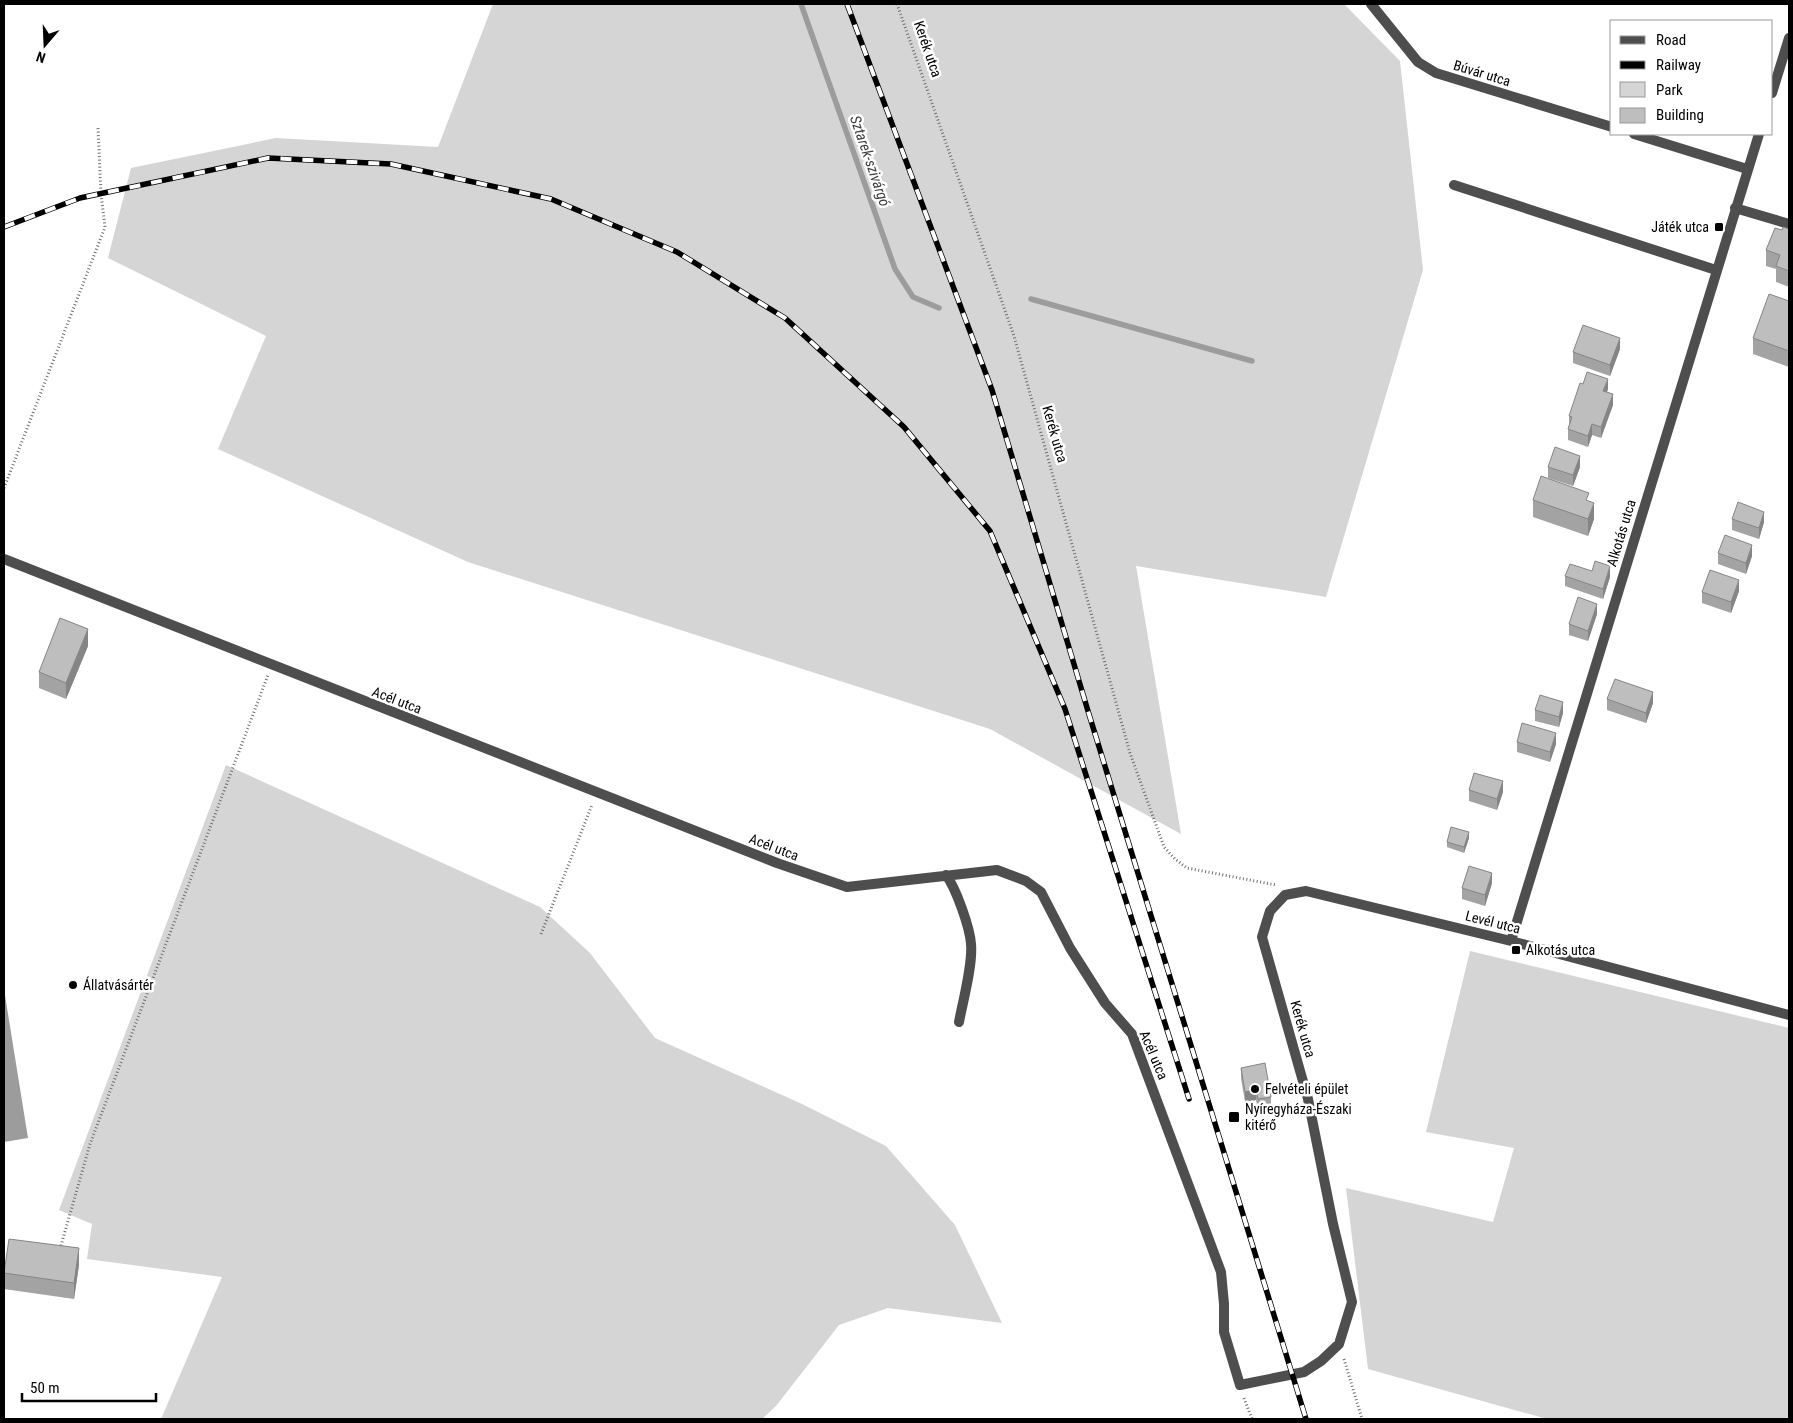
<svg xmlns="http://www.w3.org/2000/svg" width="1793" height="1423" viewBox="0 0 1793 1423" font-family="'Roboto Condensed',sans-serif">
<style>
.green{fill:#d5d5d5}
.water{fill:#9c9c9c}
.lines{fill:none;stroke-linecap:round;stroke-linejoin:round}
.stream{stroke:#9c9c9c;stroke-width:5.5}
.path{stroke:#707070;stroke-width:3;stroke-dasharray:1 2.5;stroke-linecap:butt}
.minor{stroke:#4e4e4e;stroke-width:10}
.rail-casing{stroke:#000;stroke-width:5.5}
.rail{stroke:#fff;stroke-width:4;stroke-dasharray:11;stroke-linecap:butt}
.wall{fill:#a3a3a3}
.shaded-wall{fill:#858585}
.building{fill:#bebebe;stroke:#858585}
.poi-dot{fill:#000;stroke:#fff;stroke-width:2}
.labels{text-anchor:middle;dominant-baseline:central;stroke-width:5;stroke-linejoin:round;paint-order:stroke}
.street-label{font-size:14px;fill:#000;stroke:#fff}
.poi-label{font-size:14px;fill:#000;stroke:#fff;text-anchor:start}
.water-label{font-size:15px;font-style:italic;fill:#3d3d3d;stroke:#fff}
</style>
<rect width="100%" height="100%" fill="#fff"/>
<path class="green" d="M493,4h851l56,57 23,209 -97,327 -190,-31 45,268 -191,-105 -522,-167 -250,-113 48,-113 -158,-78 23,-90 145,-30 162,9z
M226,765l314,142 50,46 65,85 147,66 84,42 69,79 47,98 -114,-15 -49,17 -63,81 -14,13h-601l61,-142 -135,-18 5,-35 -33,-14z
M1470,951l319,77v391h-242l-179,-50 -22,-181 147,34 21,-74 -88,-16z"/>
<path class="water" d="M4,989l24,149 -24,4z"/>
<g class="lines">
<path class="stream" d="M801,4l94,265 18,28 26,11
M1031,299l221,62"/>
<path class="path" d="M897,4l117,332 116,417 34,94 11,12 12,9 89,17
M4,488l101,-261 -4,-33 -3,-66
M541,934l51,-129
M60,1249l30,-105 178,-469
M1344,1359l18,60
M1244,1398l8,21"/>
<path class="minor" d="M1371,4l47,58 18,11 176,54
M1772,93l17,-55
M1634,134l113,35
M1454,185l262,85
M1735,208l54,16
M4,559l773,304 70,24 150,-17 29,11 15,11 29,56 35,55 27,31 89,238 3,32v28l16,53 64,-13 17,-11 18,-17 13,-42 -19,-78 -25,-125 -46,-162 8,-26 15,-16 21,-4 205,50 278,74
M946,875c10,13 24,53 25,69 2,20 -8,57 -12,78
M1511,941l248,-807"/>
<defs>
<path id="rail" d="M847,4l145,386 96,321 218,708
M4,227l76,-29 188,-40 123,6 160,35 126,53 108,66 119,109 86,104 75,178 124,390"/>
</defs>
<use href="#rail" class="rail-casing"/>
<use href="#rail" class="rail"/>
</g>
<path class="wall" d="M1789,229v58l-13,-5v-13l-10,-3v-16l16,-20z
M1789,301v66l-36,-13v-16z
M1620,349l-10,27 -37,-13v-11z
M1608,389l-1,3 6,13 -12,33 -9,-3 -4,12 -20,-7v-11l1,-4v-9z
M1548,467h32l-7,19 -25,-8z
M1533,500l61,19 -6,17 -55,-19z
M1732,519l32,3 -5,17 -27,-9z
M1718,553l34,3 -6,18 -28,-10z
M1592,571l18,6 -7,22 -38,-13v-10z
M1739,591l-8,22 -29,-10v-11z
M1597,614l-9,27 -19,-6v-11z
M88,646l-22,53 -27,-11v-16z
M1607,699l46,4 -7,20 -39,-13z
M1535,710l28,3 -4,14 -24,-6z
M1517,742l39,2 -6,18 -33,-10z
M1469,790l34,2 -6,18 -28,-9z
M1469,838l-5,15 -17,-6v-5z
M1492,883l-7,23 -23,-7v-11z
M1241,1068l30,29v10l-13,3 -2,-10 -11,2 -4,-24z
M79,1265l-5,34 -70,-10v-17z"/>
<path class="shaded-wall" d="M1620,338v11l-10,27v-11z
M1608,379v10l-5,13v-11z
M1613,394v11l-12,33v-11z
M1592,424v11l-4,12v-11z
M1580,456v11l-7,19v-11z
M1594,503v16l-6,17v-17z
M1764,512v10l-5,17v-11z
M1752,545v11l-6,18v-11z
M1610,566v11l-7,22v-10z
M1739,580v11l-8,22v-11z
M1597,604v10l-9,27v-10z
M88,629v17l-22,53v-16z
M1653,692v11l-7,20v-10z
M1563,702v11l-4,14v-10z
M1556,733v11l-6,18v-10z
M1503,781v11l-6,18v-11z
M1469,832v6l-5,15v-6z
M1492,873v10l-7,23v-11z
M1256,1089v11l-11,2v-10z
M79,1248v17l-5,34v-16z"/>
<path class="building" d="M1783,227l6,2v42l-13,-5 4,-11 -14,-5 9,-22 7,2z
M1769,294l20,7v50l-36,-13z
M1583,325l37,13 -10,27 -37,-13z
M1587,372l21,7 -5,12 10,3 -12,33 -9,-3 -4,12 -20,-7 4,-12 -3,-1 11,-33 3,1z
M1555,447l25,9 -7,19 -25,-8z
M1541,476l48,17 -3,7 8,3 -6,16 -55,-19z
M1738,502l26,10 -5,16 -27,-9z
M1725,535l27,10 -6,18 -28,-10z
M1595,561l15,5 -7,23 -38,-13 5,-12 22,7z
M1710,570l29,10 -8,22 -29,-10z
M1578,597l19,7 -9,27 -19,-7z
M60,618l28,11 -22,54 -27,-11z
M1615,679l38,13 -7,21 -39,-14z
M1540,695l23,7 -4,15 -24,-7z
M1522,723l34,10 -6,19 -33,-10z
M1474,773l29,8 -6,18 -28,-9z
M1451,827l18,5 -5,15 -17,-5z
M1469,866l23,7 -7,22 -23,-7z
M1265,1063l6,34 -13,2 -2,-10 -11,3 -4,-24z
M9,1239l70,9 -5,35 -70,-10z"/>
<g class="poi-dot">
<rect x="1714" y="222" width="10" height="10" rx="2.5"/>
<rect x="1511" y="945" width="10" height="10" rx="2.5"/>
<circle cx="73" cy="985" r="5"/>
<circle cx="1255" cy="1089" r="5"/>
<rect x="1228" y="1111" width="12" height="12" rx="2.5"/>
</g>
<g class="labels">
<g class="street-label">
<text transform="translate(928 49) rotate(71)">Kerék utca</text>
<text transform="translate(1482 73) rotate(17)">Búvár utca</text>
<text transform="translate(1055 434) rotate(74)">Kerék utca</text>
<text transform="translate(1621 533) rotate(-73)">Alkotás utca</text>
<text transform="translate(397 700) rotate(21)">Acél utca</text>
<text transform="translate(774 847) rotate(21)">Acél utca</text>
<text transform="translate(1493 922) rotate(14)">Levél utca</text>
<text transform="translate(1303 1029) rotate(74)">Kerék utca</text>
<text transform="translate(1154 1055) rotate(67)">Acél utca</text>
</g>
<g class="poi-label">
<text x="1709" y="227" text-anchor="end">Játék utca</text>
<text x="1526" y="950">Alkotás utca</text>
<text x="83" y="985">Állatvásártér</text>
<text x="1265" y="1089">Felvételi épület</text>
<text x="1245" y="1109">Nyíregyháza-Északi<tspan x="1245" dy="16">kitérő</tspan></text>
</g>
<g class="water-label">
<text transform="translate(870 161) rotate(71)">Sztarek-szivárgó</text>
</g>
</g>
<rect width="1793" height="1423" fill="none" stroke="#000000" stroke-width="10"/>
<rect x="1610" y="20" width="162" height="115" fill="#ffffff" stroke="#999999"/>
<rect x="1620" y="36" width="25" height="8" fill="#4e4e4e" stroke="#999999"/>
<text x="1656" y="45" font-size="15" fill="#000000">Road</text>
<rect x="1620" y="61" width="25" height="8" fill="#000000" stroke="#999999"/>
<text x="1656" y="70" font-size="15" fill="#000000">Railway</text>
<rect x="1620" y="82" width="25" height="15" fill="#d5d5d5" stroke="#999999"/>
<text x="1656" y="95" font-size="15" fill="#000000">Park</text>
<rect x="1620" y="108" width="25" height="15" fill="#bebebe" stroke="#999999"/>
<text x="1656" y="120" font-size="15" fill="#000000">Building</text>
<g transform="translate(45 45) rotate(199)" stroke="#ffffff" stroke-width="4" paint-order="stroke">
<path d="M0-4L9 19L0 12L-9 19Z" fill="#000000"/>
<text y="-8" font-size="14" font-weight="bold" text-anchor="middle" fill="#000000">N</text>
</g>
<path d="M22 1393v8h134v-8" fill="none" stroke="#000000" stroke-width="2.5"/>
<text x="30" y="1393" font-size="15" fill="#000000" stroke="#ffffff" stroke-width="4" paint-order="stroke">50 m</text>
</svg>
